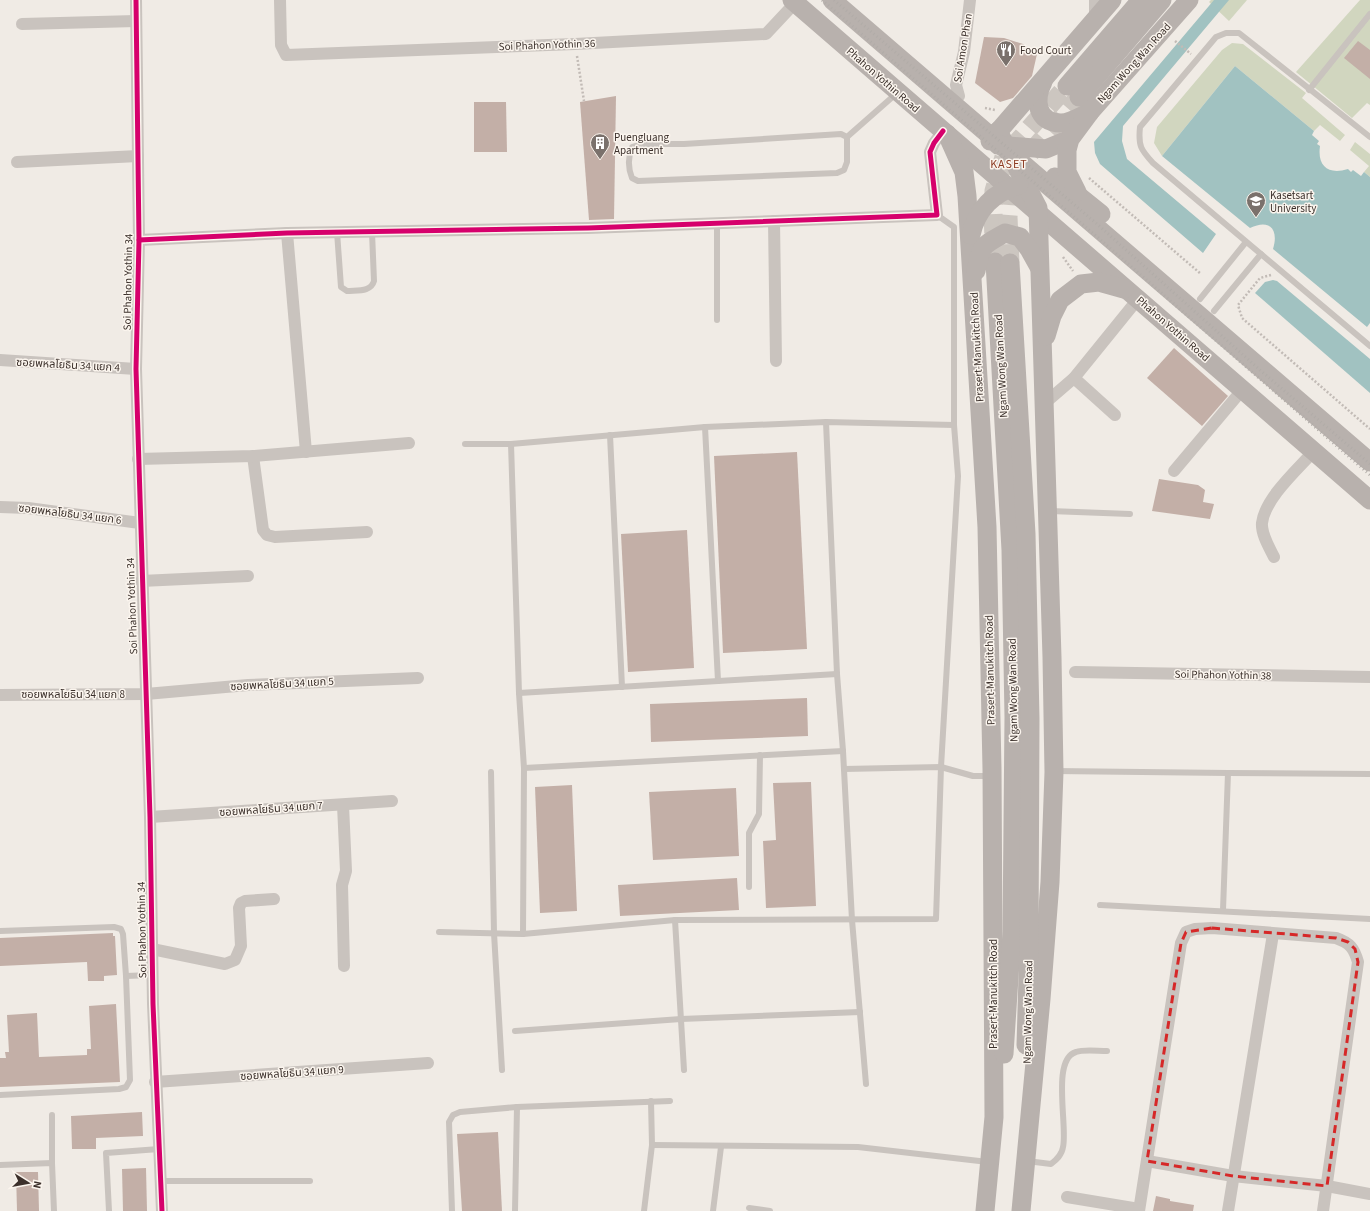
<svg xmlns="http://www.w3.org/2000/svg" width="1370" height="1211" viewBox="0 0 1370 1211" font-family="'Source Sans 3','Noto Sans Thai',sans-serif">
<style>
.green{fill:#d1d6bf}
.water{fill:#a1c2c1}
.building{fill:#c3afa7}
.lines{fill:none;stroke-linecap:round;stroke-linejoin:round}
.primary-tunnel{stroke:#ccc6c0;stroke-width:19;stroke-dasharray:19 10;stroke-linecap:butt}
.path{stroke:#c2bbb6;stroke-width:2.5;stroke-dasharray:2 2;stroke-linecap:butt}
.service{stroke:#c9c3be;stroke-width:6}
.minor{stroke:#c9c3be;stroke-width:12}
.primary{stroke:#b8b1ad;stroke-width:19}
.rail{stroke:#b1aca8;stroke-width:3;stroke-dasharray:1 3;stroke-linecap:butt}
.cycleway-casing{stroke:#fbf5ee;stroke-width:8}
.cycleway{stroke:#d6006c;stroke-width:5}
.marked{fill:none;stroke:#d62828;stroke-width:3;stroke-dasharray:8 5;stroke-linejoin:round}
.labels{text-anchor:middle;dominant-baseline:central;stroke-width:3;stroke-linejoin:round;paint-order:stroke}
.street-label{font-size:11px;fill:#3b302b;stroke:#fbf5ee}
.poi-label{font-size:11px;fill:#3b302b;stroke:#fbf5ee;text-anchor:start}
.neighbourhood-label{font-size:12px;letter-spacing:1px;fill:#8c3b22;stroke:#fbf5ee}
</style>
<rect width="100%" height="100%" fill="#f0ebe5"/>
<g class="green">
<polygon points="1211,0 1247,0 1229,21 1209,2"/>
<polygon points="1360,0 1370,0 1370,105 1367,103 1352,118 1296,72"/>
<polygon points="1232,43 1243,44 1306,93 1302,98 1345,135 1340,141 1320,125 1314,131 1235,66 1162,156 1154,143 1157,127 1222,50"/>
<polygon points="1355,142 1370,154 1370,177 1364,172 1369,166 1350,150"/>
</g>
<g class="water">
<polygon points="1214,0 1229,0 1123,126 1122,141 1127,159 1216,234 1203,253 1100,164 1095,153 1094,142"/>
<path d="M1235 66 1314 131 1312 135 1319 141 1317 144 1320 146C1317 167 1329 175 1348 169L1351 172 1353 170 1361 176 1364 172 1370 177V323L1367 327 1273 249C1279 230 1270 218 1250 228L1162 156Z"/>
<polygon points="1273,280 1277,281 1370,359 1370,393 1255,293 1265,282"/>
</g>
<g class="building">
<polygon points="984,37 1004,38 1023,44 1037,54 1032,76 1013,98 1000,102 975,83"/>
<polygon points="1358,41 1370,50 1370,79 1344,58"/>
<polygon points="616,96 614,219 589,220 580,102"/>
<polygon points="474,102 506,102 507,152 474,152"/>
<polygon points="1174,348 1228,396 1202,426 1147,378"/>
<polygon points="797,452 807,649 723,653 714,456"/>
<polygon points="1159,479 1198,485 1205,490 1203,502 1214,504 1210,519 1152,511"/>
<polygon points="687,530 694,668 628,672 621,534"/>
<polygon points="807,698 808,736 651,742 650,704"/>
<polygon points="811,782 816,906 766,908 763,841 776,840 773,783"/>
<polygon points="572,785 577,911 540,913 535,787"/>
<polygon points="736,788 739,856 653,860 649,792"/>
<polygon points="737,878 739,910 620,916 618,885"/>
<polygon points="113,933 113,936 115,936 117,975 104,976 104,981 88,981 87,962 0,966 0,938"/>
<polygon points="116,1004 120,1082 0,1087 0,1058 6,1058 5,1052 9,1052 7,1015 37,1013 39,1057 87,1055 87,1049 91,1049 89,1006"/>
<polygon points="142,1112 143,1136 96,1138 96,1149 72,1149 71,1116"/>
<polygon points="498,1132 502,1211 462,1211 457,1134"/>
<polygon points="146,1168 147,1211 123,1211 122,1169"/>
<polygon points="16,1172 38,1172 39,1211 17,1211"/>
<polygon points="1156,1196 1170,1199 1170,1201 1194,1205 1193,1211 1153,1211"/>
</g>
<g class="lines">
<g class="primary-tunnel">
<polyline points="995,262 993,214 994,191 1004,157 1067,86"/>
<polyline points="1010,263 1008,217 1010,194 1019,166 1079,97"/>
</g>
<g class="path">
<polyline points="1175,41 1191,54"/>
<polyline points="577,56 584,101"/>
<polyline points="985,108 995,110"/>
<polyline points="1089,178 1201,274"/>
<polyline points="1063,257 1073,271"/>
<polyline points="1271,275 1260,278 1238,305 1242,318 1370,429"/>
</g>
<g class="service">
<polyline points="1309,90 1370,14"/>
<path d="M847 137 841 134 684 144H642L632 147C628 157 628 168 632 178L638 181 837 173 844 170 847 162V137L897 93"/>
<path d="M1370 137 1239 33H1226L1216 37 1140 127C1138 146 1141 150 1153 163L1370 346"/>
<path d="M337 232 341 287 347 291C358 290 371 292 374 281L372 232"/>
<polyline points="1200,299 1246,242"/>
<polyline points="1214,311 1261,254"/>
<polyline points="717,320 717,222"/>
<polyline points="826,422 837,674 843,751 852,920 866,1084"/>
<polyline points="705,427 718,681"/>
<polyline points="610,435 622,687"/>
<polyline points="465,444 511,444 705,427 826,422 954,425"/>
<polyline points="511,444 519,693 524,768 523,934 675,920 936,919 941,767 958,476 954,425 954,227 937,215"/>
<polyline points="1050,511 1130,514"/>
<polyline points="519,693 837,674"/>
<polyline points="524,768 843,751"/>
<polyline points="844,769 941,767 973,776 991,776"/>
<polyline points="1055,771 1228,773 1223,910"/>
<polyline points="491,772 494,933 502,1070"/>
<polyline points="1228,773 1370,774"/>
<polyline points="749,887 749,833 759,814 760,755"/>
<polyline points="1100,905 1370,919"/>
<polyline points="675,920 684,1070"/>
<polyline points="0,931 114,927 121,929 123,934 126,976 130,1080 126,1087 119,1089 0,1095"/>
<polyline points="439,932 523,934"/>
<polyline points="126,976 152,975"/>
<polyline points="515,1031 681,1019 860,1012"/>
<polyline points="52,1115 52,1163"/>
<polyline points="652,1145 858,1147 988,1162"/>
<path d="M1027 1161 1051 1164C1056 1160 1062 1155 1063 1147 1068 1127 1051 1059 1076 1052 1084 1049 1097 1051 1107 1051"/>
<polyline points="0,1165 52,1163 54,1211"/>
<polyline points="160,1181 310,1181"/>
<polyline points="749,1208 770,1211"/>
<polyline points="109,1211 106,1153 159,1149"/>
<polyline points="452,1211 449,1122 453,1115 460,1112 517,1107 670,1101"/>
<polyline points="515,1211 517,1107"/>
<polyline points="644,1211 652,1145 651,1101"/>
<polyline points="713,1211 721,1147"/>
</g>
<g class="minor">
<polyline points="136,0 139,240 136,369 150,817 153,1004 162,1211"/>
<polyline points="280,0 281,45 286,55 575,44 766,34 795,3"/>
<polyline points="1095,0 1095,20"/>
<polyline points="22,24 136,21"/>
<polyline points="959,96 956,85 964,52 970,0"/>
<polyline points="17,162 138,156"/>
<polyline points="774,221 776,361"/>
<polyline points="287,233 306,452"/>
<polyline points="139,240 287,233 588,228 937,215 930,152 934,143 943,131"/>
<polyline points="0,360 136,369"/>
<polyline points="1074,378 1115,415"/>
<polyline points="1045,403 1074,378 1138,299"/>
<polyline points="253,456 263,530 267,535 275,537 367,532"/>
<polyline points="138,459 253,456 409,443"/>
<polyline points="1174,471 1243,389"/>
<polyline points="0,507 28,508 140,523"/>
<path d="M1274 557C1269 547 1261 534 1262 523 1265 498 1298 469 1314 451"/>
<polyline points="141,581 248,576"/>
<polyline points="1075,672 1370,677"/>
<polyline points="0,695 146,694 248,685 418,678"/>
<polyline points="343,805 346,871 342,885 344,966"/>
<polyline points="150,817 392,801"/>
<polyline points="152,949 225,964 235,960 241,946 239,908 241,903 245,901 274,899"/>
<polyline points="155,1082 428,1063"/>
<polyline points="1147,1161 1233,1176 1327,1186 1370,1194"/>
<polyline points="1067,1197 1139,1209"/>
<path d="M1139 1211 1181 943 1186 932 1195 929 1212 928 1336 938C1350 943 1354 948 1358 962L1323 1211"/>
<polyline points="1228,1211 1273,934"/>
</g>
<g class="primary">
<polyline points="792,0 1370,500"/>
<polyline points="832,0 1370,462"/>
<path d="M1043 82C1034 99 1036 123 1061 123 1070 123 1081 116 1090 112"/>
<polyline points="1067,86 1141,0"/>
<polyline points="1079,97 1162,0"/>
<polyline points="998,131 1038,208 1052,657 1054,772 1050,882 1041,999 1021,1211"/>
<polyline points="947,134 964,172 967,196 987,527 992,769 994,1117 985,1211"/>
<polyline points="990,141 1112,0"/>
<polyline points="998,145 1046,149 1070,139"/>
<polyline points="1055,177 1101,214"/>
<polyline points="1077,192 1067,172 1067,150 1070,139 1090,112 1189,0"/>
<path d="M971 235C976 210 994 192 1019 185"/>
<polyline points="995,262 1011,550 1014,717 1012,932 1004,1054"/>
<polyline points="1010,263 1026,534 1030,719 1029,942 1026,1045"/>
<path d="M976 271C981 245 982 246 1005 233L1020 237 1029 249 1039 267"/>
<polyline points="1046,336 1052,316 1060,300 1081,284 1099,282 1124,289"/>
</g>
<g class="rail">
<polyline points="822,0 1095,235 1370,475"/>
<polyline points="834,0 1097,224 1260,370 1370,464"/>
</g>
<defs>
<g id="cycleway">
<polyline points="136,0 139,240 136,369 150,817 153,1004 162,1211"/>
<polyline points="139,240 287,233 588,228 937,215 930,152 934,143 943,131"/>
</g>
</defs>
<use href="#cycleway" class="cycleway-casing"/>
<use href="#cycleway" class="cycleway"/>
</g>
<path class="marked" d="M1212 928 1336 938 1348 942 1355 949 1358 962 1327 1186 1233 1176 1147 1161 1181 943 1186 932Z"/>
<defs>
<symbol id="restaurant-pin" viewBox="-11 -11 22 30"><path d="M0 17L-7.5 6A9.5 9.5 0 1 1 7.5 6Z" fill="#7a716c" stroke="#fbf5ee"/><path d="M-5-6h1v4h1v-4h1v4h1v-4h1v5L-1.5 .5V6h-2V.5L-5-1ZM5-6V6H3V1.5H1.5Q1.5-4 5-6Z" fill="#fff"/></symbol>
<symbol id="building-pin" viewBox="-11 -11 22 30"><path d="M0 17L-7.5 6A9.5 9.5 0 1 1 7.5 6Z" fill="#7a716c" stroke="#fbf5ee"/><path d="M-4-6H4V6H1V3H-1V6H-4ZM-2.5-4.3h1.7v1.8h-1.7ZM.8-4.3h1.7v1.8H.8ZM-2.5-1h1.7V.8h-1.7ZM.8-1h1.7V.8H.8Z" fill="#fff"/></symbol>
<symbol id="university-pin" viewBox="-11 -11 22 30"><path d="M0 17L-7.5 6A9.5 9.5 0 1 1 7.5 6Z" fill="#7a716c" stroke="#fbf5ee"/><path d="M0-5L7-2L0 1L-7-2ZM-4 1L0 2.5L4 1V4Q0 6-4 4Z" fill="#fff"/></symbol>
</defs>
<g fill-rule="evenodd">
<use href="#restaurant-pin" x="995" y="39" width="22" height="30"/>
<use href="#building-pin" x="589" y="132" width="22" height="30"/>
<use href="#university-pin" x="1245" y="190" width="22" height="30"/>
</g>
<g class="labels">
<g class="street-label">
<text transform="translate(547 45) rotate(-2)">Soi Phahon Yothin 36</text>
<text transform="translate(963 48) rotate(-81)">Soi Amon Phan</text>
<text transform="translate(1134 63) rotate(-48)">Ngam Wong Wan Road</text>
<text transform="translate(883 80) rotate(41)">Phahon Yothin Road</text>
<text transform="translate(128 282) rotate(-89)">Soi Phahon Yothin 34</text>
<text transform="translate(1173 329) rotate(41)">Phahon Yothin Road</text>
<text transform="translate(977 347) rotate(-93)">Prasert-Manukitch Road</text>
<text transform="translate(68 365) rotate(3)">ซอยพหลโยธิน 34 แยก 4</text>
<text transform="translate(1001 366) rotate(-93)">Ngam Wong Wan Road</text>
<text transform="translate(70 514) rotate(7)">ซอยพหลโยธิน 34 แยก 6</text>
<text transform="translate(132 606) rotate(-92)">Soi Phahon Yothin 34</text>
<text transform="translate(990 670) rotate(-91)">Prasert-Manukitch Road</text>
<text transform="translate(1223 675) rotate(1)">Soi Phahon Yothin 38</text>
<text transform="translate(282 684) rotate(-3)">ซอยพหลโยธิน 34 แยก 5</text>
<text transform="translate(1013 690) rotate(-91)">Ngam Wong Wan Road</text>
<text x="73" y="694">ซอยพหลโยธิน 34 แยก 8</text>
<text transform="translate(271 809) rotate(-4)">ซอยพหลโยธิน 34 แยก 7</text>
<text transform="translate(142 930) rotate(-91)">Soi Phahon Yothin 34</text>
<text transform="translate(993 994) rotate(-90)">Prasert-Manukitch Road</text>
<text transform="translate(1028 1012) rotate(-89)">Ngam Wong Wan Road</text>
<text transform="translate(292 1073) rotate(-4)">ซอยพหลโยธิน 34 แยก 9</text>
</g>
<g class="poi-label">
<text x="1020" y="50">Food Court</text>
<text x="614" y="137">Puengluang<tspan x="614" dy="13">Apartment</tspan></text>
<text x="1270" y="195">Kasetsart<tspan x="1270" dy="13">University</tspan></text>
</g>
<g class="neighbourhood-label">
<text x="1009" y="164">KASET</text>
</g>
</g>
<g transform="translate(28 1183) rotate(101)" stroke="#fbf5ee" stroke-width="3" paint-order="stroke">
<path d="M0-3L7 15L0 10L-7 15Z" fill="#3b302b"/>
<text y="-6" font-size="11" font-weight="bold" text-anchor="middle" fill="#3b302b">N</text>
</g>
</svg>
